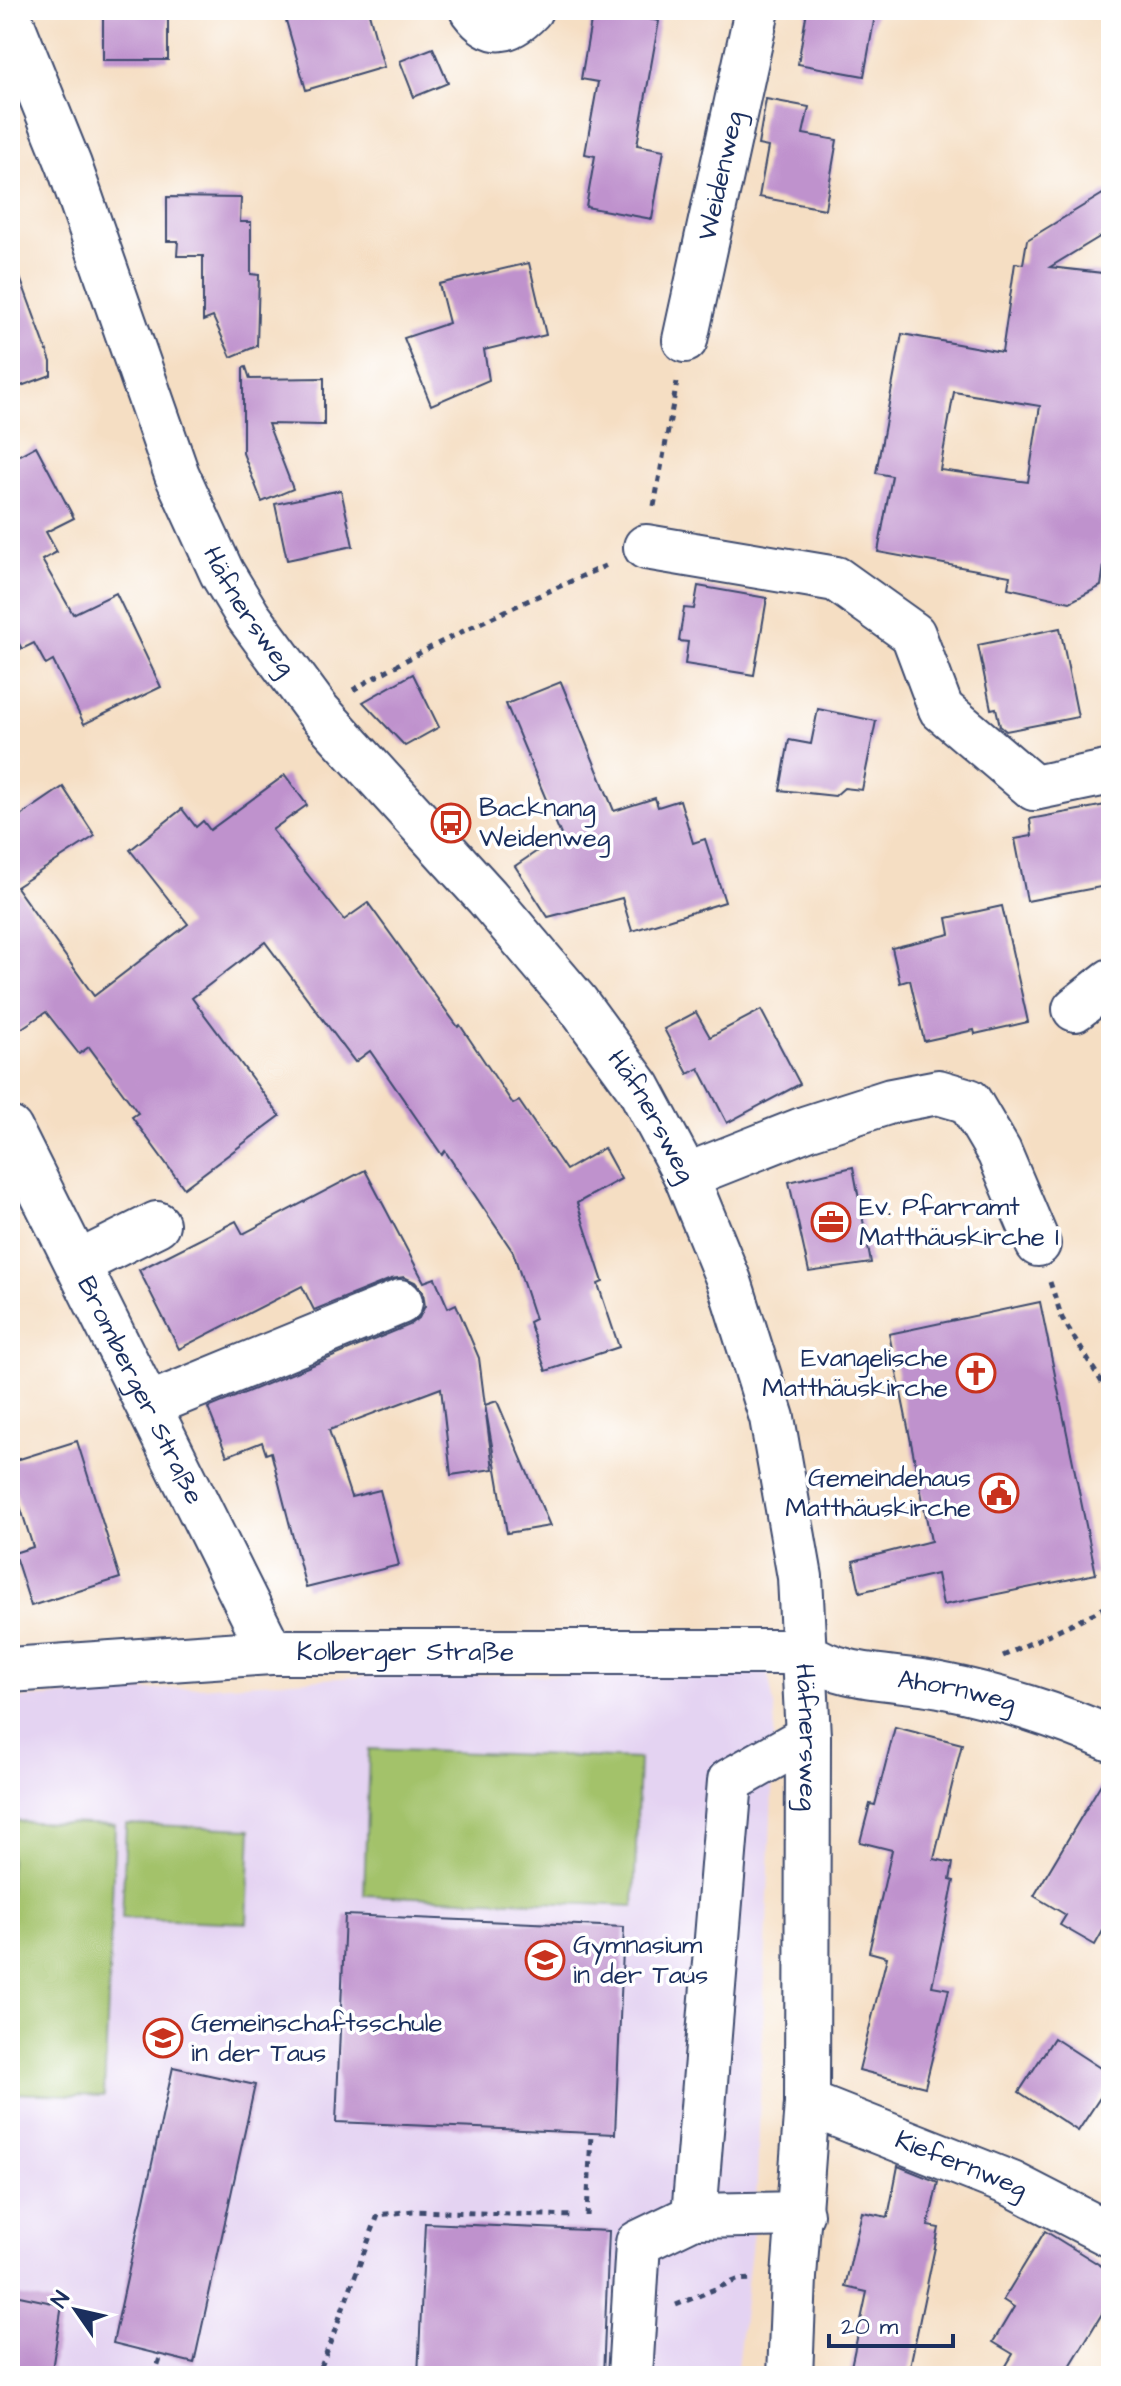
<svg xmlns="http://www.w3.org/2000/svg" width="1121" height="2386" viewBox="0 0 1121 2386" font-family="'Architects Daughter',sans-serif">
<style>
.built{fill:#e4d3f2}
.green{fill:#a3c26a;stroke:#5f7864;stroke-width:2}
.building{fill:#bf92cd;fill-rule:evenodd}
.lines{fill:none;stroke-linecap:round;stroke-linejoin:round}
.minor-casing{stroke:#3c496d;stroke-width:48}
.path{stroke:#3c496d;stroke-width:5;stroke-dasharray:6 6;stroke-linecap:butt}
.minor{stroke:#fff;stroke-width:44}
.labels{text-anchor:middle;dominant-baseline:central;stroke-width:7;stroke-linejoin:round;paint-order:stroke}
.street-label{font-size:26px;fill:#1b2f5e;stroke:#fff}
.poi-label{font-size:26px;fill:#1b2f5e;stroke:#fff;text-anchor:start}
</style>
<rect width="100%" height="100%" fill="#fff"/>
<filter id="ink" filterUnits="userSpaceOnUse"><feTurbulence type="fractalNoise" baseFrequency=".0125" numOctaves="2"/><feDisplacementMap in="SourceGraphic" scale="16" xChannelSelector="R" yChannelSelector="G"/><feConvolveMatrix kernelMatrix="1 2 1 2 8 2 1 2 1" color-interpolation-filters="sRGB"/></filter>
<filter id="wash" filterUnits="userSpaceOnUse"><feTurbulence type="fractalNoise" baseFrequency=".006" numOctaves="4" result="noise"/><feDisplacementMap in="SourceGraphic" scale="32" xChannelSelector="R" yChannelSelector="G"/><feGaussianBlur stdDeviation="1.8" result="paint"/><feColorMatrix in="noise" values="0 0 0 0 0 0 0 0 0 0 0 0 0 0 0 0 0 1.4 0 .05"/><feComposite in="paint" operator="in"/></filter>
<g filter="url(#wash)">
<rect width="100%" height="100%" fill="#f5dec3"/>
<polygon class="built" points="768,1672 775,1712 756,2208 736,2376 10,2376 10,1699 353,1677"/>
<g class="green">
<polygon points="369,1749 639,1759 634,1906 364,1895"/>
<polygon points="10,1821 115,1825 104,2096 10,2093"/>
<polygon points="126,1824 251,1829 247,1923 122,1918"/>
</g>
<g id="blocks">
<g class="building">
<rect x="103" y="10" width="65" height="50"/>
<polygon points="283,10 368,10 384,67 306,90"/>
<polygon points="593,10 626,10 625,15 659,21 637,145 664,150 652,219 586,207 595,156 585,154 598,82 581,79"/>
<polygon points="807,10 876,10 864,76 798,64"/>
<polygon points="433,48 448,83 414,97 400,61"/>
<polygon points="766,99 809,107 803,134 837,140 825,209 759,197 768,147 758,145"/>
<path d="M1111 189V230L1050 267 1111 274V518L1101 586 1070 602 1008 588 1010 576 878 552 892 476 876 473 902 334 1002 352 1015 263 1023 264 1027 240ZM954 392 1040 406 1028 482 940 470Z"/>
<polygon points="167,197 241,198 240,222 251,222 251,274 259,275 257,346 231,357 213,317 203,321 203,256 177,256 178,241 167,241"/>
<polygon points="14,261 51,362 51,375 10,390 10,262"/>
<polygon points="529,263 546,335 484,350 489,380 431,405 404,338 449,323 439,284"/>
<polygon points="246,367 250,379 324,378 324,425 268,424 293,489 262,502 243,453 243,368"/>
<polygon points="36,446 74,518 46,532 57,552 42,560 73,614 116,593 161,687 84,724 53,661 46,665 34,643 22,649 10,628 10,460"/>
<polygon points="341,490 353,546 287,560 275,504"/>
<polygon points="698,586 767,598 754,675 685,664 688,642 679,641 684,608 694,609"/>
<polygon points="1060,628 1078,717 1006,731 1000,726 996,708 991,709 978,645"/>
<polygon points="413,674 439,727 405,746 363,702"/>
<polygon points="561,682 614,811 655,798 658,807 680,800 693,843 705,839 725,902 632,931 622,898 548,917 515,866 561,835 506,704"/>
<polygon points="818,709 876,721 862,790 844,788 835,796 780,790 789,740 811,744"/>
<polygon points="285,775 307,805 272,830 344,920 368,903 458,1027 460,1025 513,1104 519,1101 566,1170 604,1148 621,1179 577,1203 603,1282 598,1284 619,1347 546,1371 529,1322 535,1319 513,1252 445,1151 442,1155 370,1051 355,1062 265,942 192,998 280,1116 184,1188 132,1117 138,1113 89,1047 79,1054 46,1012 10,1036 10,823 63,787 95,836 16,887 94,996 188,924 130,850 182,809 196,827 203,821 210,830"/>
<polygon points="1111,804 1111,885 1027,901 1015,839 1032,836 1030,819"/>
<polygon points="1002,906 1028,1022 975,1034 974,1030 924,1041 910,980 900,983 892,948 950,934 947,918"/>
<polygon points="761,1010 800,1084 727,1123 699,1068 688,1074 664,1029 696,1012 710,1037"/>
<polygon points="853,1167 871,1263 809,1272 789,1182"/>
<polygon points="365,1170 424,1282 435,1278 448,1308 456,1304 479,1358 493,1469 451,1475 441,1388 329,1430 351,1497 380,1490 399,1565 306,1588 271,1452 266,1454 262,1442 227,1456 208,1408 410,1325 419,1318 425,1306 423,1292 415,1282 404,1277 391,1279 314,1310 302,1286 179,1349 139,1270 236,1221 243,1234"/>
<polygon points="1040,1302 1096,1574 943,1605 937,1574 860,1592 853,1561 931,1541 889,1334"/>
<polygon points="497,1401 550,1526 507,1533 485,1405"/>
<polygon points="77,1441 120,1578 31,1606 14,1553 33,1547 10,1474 10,1462"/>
<polygon points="895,1727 962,1744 934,1859 953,1863 950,1880 954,1881 932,1986 949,1989 925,2087 859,2070 887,1957 869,1952 892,1850 860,1842 870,1804 875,1805"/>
<polygon points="1111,1767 1111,1928 1104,1929 1095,1945 1060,1925 1066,1915 1034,1896"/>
<polygon points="345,1915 624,1927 615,2134 336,2122"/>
<polygon points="1054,2038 1111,2075 1111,2081 1078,2131 1019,2092"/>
<polygon points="173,2067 255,2085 194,2363 113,2343"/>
<polygon points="898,2166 938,2182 928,2226 939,2228 908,2376 849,2376 867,2292 845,2287 862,2212 888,2217"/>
<polygon points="425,2223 609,2231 603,2376 418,2376"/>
<polygon points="1045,2231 1111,2272 1111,2299 1064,2376 1000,2376 1013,2354 993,2342 1014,2307 1003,2300"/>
<polygon points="10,2294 62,2305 51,2376 10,2376"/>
</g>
</g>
</g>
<g filter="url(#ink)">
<use href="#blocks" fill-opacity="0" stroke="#3c496d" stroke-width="2"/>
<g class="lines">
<defs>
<g id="minor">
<path d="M472 10C492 37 509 32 530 10"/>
<path id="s1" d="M10 19 69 165 177 475 222 573 248 616 318 711 487 897 576 1002 639 1088 686 1176 729 1281 772 1418 800 1577 808 1737 807 2103 794 2277 790 2376"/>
<path id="s2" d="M685 340 757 10"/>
<polyline points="646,547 836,579 913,634 941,709 1034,788 1111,772"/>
<polyline points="1075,1009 1111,981"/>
<path id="s3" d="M10 1129 271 1652"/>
<polyline points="686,1176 807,1128 891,1101 938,1092 969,1101 999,1152 1038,1244"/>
<polyline points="79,1263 157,1224"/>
<polyline points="149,1405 400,1302"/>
<path id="s4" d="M803 1652C841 1680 895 1676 940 1685 996 1696 1060 1716 1111 1739"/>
<path id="s5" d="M10 1670 271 1652H803"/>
<path id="s6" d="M807 2103 1012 2184 1111 2235"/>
<polyline points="801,2214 694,2216 730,1781 808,1737"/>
<polyline points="630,2376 638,2243 694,2216"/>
</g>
</defs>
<use href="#minor" class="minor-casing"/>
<g class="path">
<polyline points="654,506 677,382"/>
<path d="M353 690C435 641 523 603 609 564"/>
<polyline points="1050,1282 1062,1318 1111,1397"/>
<polyline points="1003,1656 1111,1605"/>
<polyline points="587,2216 591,2134"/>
<polyline points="676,2305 737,2280 753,2279"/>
<polyline points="321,2367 378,2215 413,2211 574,2216"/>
<polyline points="154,2376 161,2355"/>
</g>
<use href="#minor" class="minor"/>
</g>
</g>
<defs>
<symbol id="bus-ring" viewBox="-11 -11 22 22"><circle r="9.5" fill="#fff" stroke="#c8321e" stroke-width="1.5"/><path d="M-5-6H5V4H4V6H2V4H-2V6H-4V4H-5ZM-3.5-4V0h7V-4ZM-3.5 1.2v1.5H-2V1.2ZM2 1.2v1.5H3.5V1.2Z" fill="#c8321e"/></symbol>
<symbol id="office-ring" viewBox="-11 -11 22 22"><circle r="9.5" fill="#fff" stroke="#c8321e" stroke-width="1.5"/><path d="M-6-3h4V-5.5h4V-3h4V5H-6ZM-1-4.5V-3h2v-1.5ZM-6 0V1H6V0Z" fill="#c8321e"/></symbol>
<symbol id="church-ring" viewBox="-11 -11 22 22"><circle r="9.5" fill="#fff" stroke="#c8321e" stroke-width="1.5"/><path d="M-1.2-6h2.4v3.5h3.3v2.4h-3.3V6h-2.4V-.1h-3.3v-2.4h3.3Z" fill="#c8321e"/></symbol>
<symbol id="civic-ring" viewBox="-11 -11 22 22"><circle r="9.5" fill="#fff" stroke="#c8321e" stroke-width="1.5"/><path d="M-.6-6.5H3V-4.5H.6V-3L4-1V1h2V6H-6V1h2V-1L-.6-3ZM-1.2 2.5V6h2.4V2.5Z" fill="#c8321e"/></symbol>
<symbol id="school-ring" viewBox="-11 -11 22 22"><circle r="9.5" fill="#fff" stroke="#c8321e" stroke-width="1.5"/><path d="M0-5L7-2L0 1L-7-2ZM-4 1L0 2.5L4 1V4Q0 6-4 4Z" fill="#c8321e"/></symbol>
</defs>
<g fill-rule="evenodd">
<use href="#bus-ring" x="429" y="801" width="44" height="44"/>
<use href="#office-ring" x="809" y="1200" width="44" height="44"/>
<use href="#church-ring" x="954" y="1351" width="44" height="44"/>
<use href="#civic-ring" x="977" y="1471" width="44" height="44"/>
<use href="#school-ring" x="523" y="1938" width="44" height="44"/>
<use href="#school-ring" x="141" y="2016" width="44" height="44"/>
</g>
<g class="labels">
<g class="street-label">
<text stroke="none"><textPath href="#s2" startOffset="168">Weidenweg</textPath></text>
<text stroke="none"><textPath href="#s1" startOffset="640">Häfnersweg</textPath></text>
<text stroke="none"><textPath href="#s1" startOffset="1288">Häfnersweg</textPath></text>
<text stroke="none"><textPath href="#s3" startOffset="292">Bromberger Straße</textPath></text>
<text stroke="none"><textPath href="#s5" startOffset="396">Kolberger Straße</textPath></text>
<text stroke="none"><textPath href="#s4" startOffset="160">Ahornweg</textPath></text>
<text stroke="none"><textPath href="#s1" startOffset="1936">Häfnersweg</textPath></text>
<text stroke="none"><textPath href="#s6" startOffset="166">Kiefernweg</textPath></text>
</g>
<g class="poi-label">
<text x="479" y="808">Backnang<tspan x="479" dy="30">Weidenweg</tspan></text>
<text x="859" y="1207">Ev. Pfarramt<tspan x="859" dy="30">Matthäuskirche I</tspan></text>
<text x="948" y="1358" text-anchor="end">Evangelische<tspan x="948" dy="30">Matthäuskirche</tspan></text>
<text x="971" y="1478" text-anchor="end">Gemeindehaus<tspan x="971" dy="30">Matthäuskirche</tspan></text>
<text x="573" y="1945">Gymnasium<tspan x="573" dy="30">in der Taus</tspan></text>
<text x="191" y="2023">Gemeinschaftsschule<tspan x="191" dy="30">in der Taus</tspan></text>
</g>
</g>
<rect width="1121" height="2386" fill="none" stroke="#fff" stroke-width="40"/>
<g transform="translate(76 2310) rotate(304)" stroke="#ffffff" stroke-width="6" paint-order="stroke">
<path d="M0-6L14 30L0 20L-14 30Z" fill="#1b2f5e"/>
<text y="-12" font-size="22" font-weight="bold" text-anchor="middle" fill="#1b2f5e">N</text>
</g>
<path d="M829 2334v12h124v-12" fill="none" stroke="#1b2f5e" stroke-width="4"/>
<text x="841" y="2334" font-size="24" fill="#1b2f5e" stroke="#ffffff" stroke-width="6" paint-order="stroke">20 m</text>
</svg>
